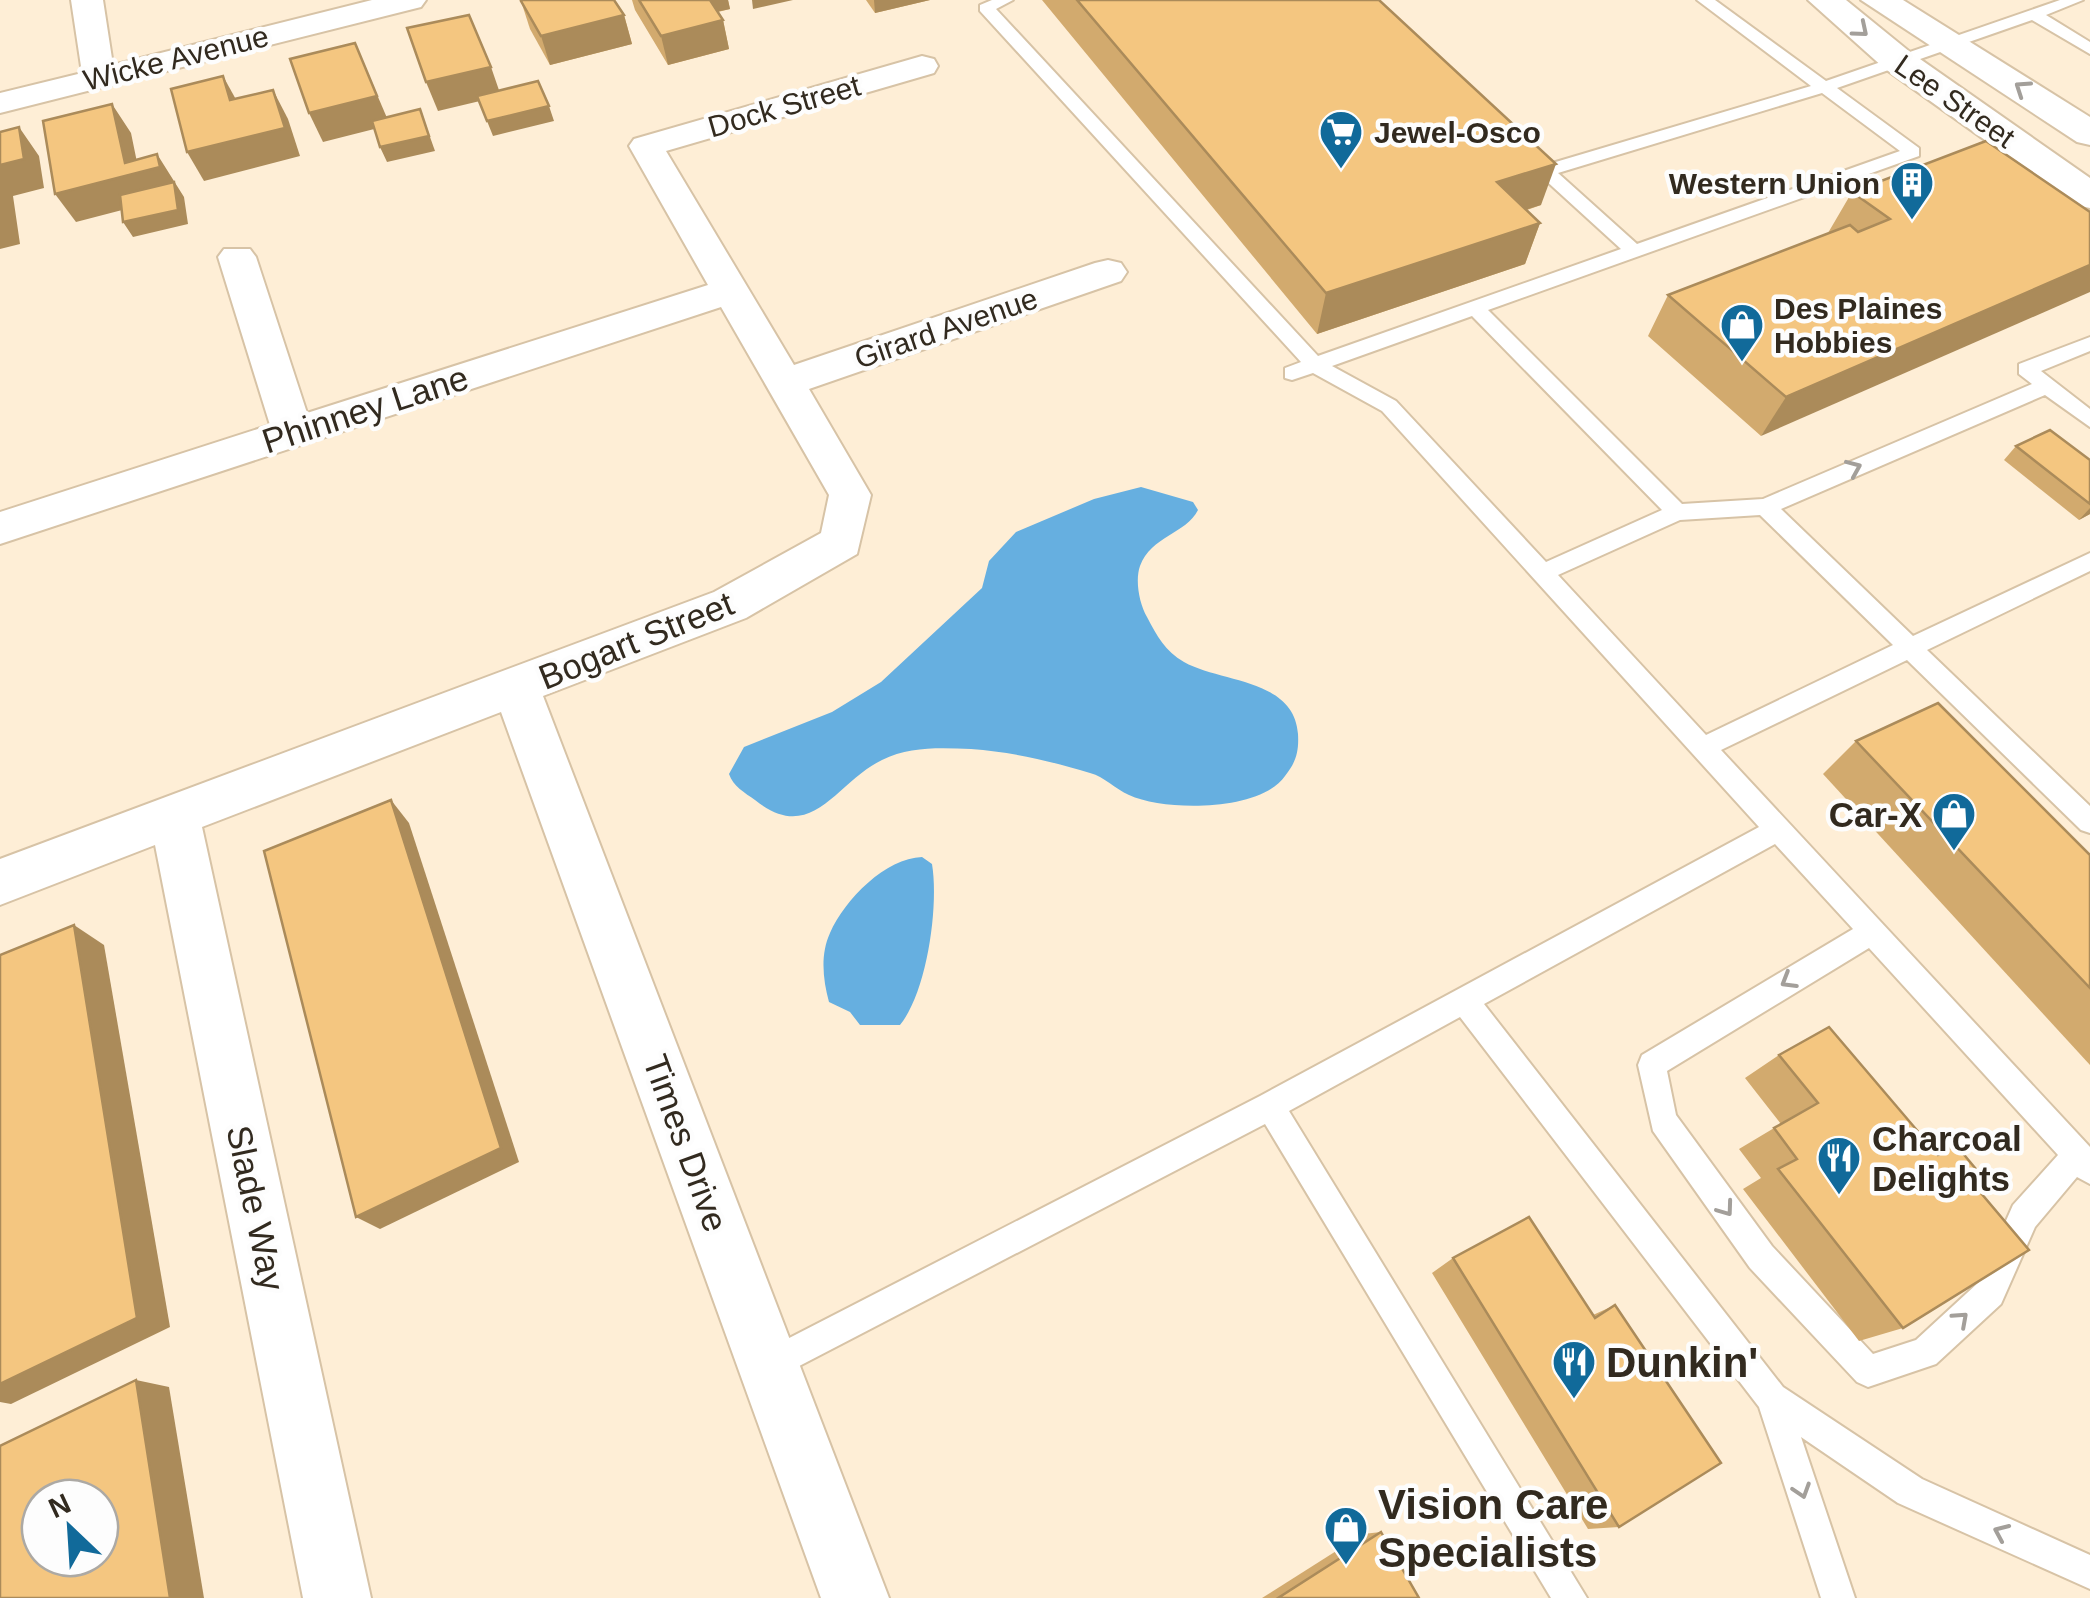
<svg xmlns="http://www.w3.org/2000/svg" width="2090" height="1598" viewBox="0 0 2090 1598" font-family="Helvetica,sans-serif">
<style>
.water{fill:#66afe0}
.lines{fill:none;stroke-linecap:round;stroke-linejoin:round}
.lane-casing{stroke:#d7c3a6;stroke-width:4}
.street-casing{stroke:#d7c3a6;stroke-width:4}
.primary-casing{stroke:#d7c3a6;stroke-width:4}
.lane{fill:#fff;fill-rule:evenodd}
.street{fill:#fff;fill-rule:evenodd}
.primary{fill:#fff;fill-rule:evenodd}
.wall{fill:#d2aa6e}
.shaded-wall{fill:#ab8b5a}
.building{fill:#f4c680;stroke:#ab8b5a;stroke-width:2.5;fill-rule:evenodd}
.oneway{stroke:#a39f9a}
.labels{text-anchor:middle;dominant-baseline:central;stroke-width:9;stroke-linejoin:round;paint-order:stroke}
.far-street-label{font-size:30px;fill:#322a1f;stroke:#fdfdfd}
.far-poi-label{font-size:30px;font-weight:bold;fill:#322a1f;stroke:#fdfdfd;text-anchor:start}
.street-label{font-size:35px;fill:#322a1f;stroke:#fdfdfd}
.poi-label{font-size:35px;font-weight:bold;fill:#322a1f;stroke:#fdfdfd;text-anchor:end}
.near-poi-label{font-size:42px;font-weight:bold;fill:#322a1f;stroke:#fdfdfd;text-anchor:start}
</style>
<rect width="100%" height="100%" fill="#feeed6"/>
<g class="water">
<path d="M1141 487 1193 502 1198 510C1186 534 1151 536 1140 566 1135 580 1139 603 1147 617 1157 636 1165 651 1184 662 1221 683 1294 678 1298 734 1299 752 1296 762 1285 776 1261 811 1166 812 1129 795 1115 789 1105 777 1090 773 1050 761 1013 752 971 749 941 748 910 746 882 760 836 782 812 846 755 800 745 793 733 786 729 774L744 747 832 712 881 682 982 588 989 561 1016 532 1094 499Z"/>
<path d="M922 857 932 864C939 906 927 992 900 1025H860L850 1012 829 1002C823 980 820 955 830 933 845 899 886 858 922 857Z"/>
</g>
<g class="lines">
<defs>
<path id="lane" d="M992 0H1013L996 9 1318 356 1621 249 1531 167V159H1543L1549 164 1811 86 1697 0H1715L1826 81 2060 0H2083L2046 15 2090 42V54L2032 20 1837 88 1919 148V156L1488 310 1682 504 1763 499 2032 384 2019 374V364L2090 337V351L2041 371 2090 409V427L2045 395 1781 509 1913 636 2090 553V571L1927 650 2090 806V833L2081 830 1907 660 1721 750 2090 1147V1184L2077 1177 2035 1227 2001 1304 1936 1364 1868 1387 1857 1382 1750 1268 1653 1131 1638 1065 1642 1055 1853 929 1775 844 1484 1004 1783 1387 1922 1479 2090 1555V1589L1898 1503 1801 1437 1855 1598H1821L1759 1407 1460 1017 1289 1111 1587 1598H1551L1265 1124 780 1376 769 1381 758 1376 753 1365 758 1354 1260 1096 1759 827 1382 411 1313 373 1292 380 1285 378V368L1301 362 980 11V5ZM1822 93 1900 151 1637 244 1558 173ZM1472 316 1662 510 1546 562 1396 401 1332 366ZM1760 515 1893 645 1706 735 1558 575 1680 520ZM1869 948 2058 1155 2013 1205 1979 1282 1916 1340 1873 1354 1772 1246 1676 1115 1667 1071Z"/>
<g id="street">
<polygon points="71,0 103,0 113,65 372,0 426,0 421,7 0,113 0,93 82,73"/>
<polygon points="922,56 934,59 938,66 934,73 666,151 794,365 1095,263 1108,260 1121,263 1127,272 1121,281 809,389 871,495 857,554 746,618 543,696 889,1598 821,1598 501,712 202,827 371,1598 303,1598 155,845 0,905 0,859 714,592 821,533 829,495 721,307 0,544 0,512 270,425 218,257 224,249 250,249 256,257 307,413 708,285 629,146 634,139"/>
</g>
<g id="primary">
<polygon points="1808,0 1846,0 1910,52 2090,178 2090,208 2076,205 1884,68"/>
<polygon points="1861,0 1903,0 2090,117 2090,145 2077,142"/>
</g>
</defs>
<use href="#lane" class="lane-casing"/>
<use href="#street" class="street-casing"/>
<use href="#primary" class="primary-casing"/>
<use href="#lane" class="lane"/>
<use href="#street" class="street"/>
<use href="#primary" class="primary"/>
</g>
<g class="wall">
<polygon points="632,0 728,0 730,9 718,12 723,20 729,49 668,65 635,10"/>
<polygon points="866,0 930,0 875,13"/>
<polygon points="1042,0 1379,0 1541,205 1527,210 1540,223 1525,264 1317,334"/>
<polygon points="521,1 624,15 632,44 550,65 530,29"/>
<polygon points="1986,141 1761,436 1648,336 1668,295 1828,233 1852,192"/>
<polygon points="2016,446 2090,460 2090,514 2079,520 2004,460"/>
<polygon points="1856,741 2090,855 2090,1065 1823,774"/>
<polygon points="1779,1055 1937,1154 1956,1145 1970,1180 1903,1328 1859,1341 1743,1189 1761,1178 1739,1149 1781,1124 1745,1078"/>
<polygon points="1453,1258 1593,1315 1615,1305 1619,1527 1588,1529 1432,1273"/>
<polygon points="1381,1532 1419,1598 1262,1598 1363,1534"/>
</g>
<g class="shaded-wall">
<polygon points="703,0 728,0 730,9 706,14"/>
<polygon points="752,0 793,0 753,9"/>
<polygon points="874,0 930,0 875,13"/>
<polygon points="624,15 632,44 550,65 541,36"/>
<polygon points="723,20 729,49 668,65 661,36"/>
<polygon points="355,43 390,125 323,142 309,113"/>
<polygon points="491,67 501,96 438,111 426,82"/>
<polygon points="223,76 239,105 230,100"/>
<polygon points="273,90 288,119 300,156 204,181 187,152"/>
<polygon points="112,104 131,133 139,172 157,154 184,197 188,224 133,237 123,222 176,196 76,222 55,194 125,163"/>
<polygon points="549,106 554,121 493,136 487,121"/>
<polygon points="420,109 435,151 387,162 380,147"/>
<polygon points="19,127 39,156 44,188 13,196 20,244 0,249 0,165"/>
<polygon points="1556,164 1541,205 1484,223 1497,182"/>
<polygon points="1540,223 1525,264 1317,334 1326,293"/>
<polygon points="2090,265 2090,292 1761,436 1786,397"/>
<polygon points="2090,508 2090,514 2079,520"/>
<polygon points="391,800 409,823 519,1162 380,1229 356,1217"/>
<polygon points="74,925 104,945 170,1327 11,1404 0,1402 0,1384"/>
<polygon points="136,1380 169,1387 204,1598 170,1598"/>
</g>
<g class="building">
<polygon points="523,0 614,0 624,15 541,36 521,1"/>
<polygon points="639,0 710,0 723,20 661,36"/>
<polygon points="1077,0 1379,0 1556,164 1497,182 1540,223 1326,293"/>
<polygon points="469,15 491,67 426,82 407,28"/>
<polygon points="355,43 377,96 309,113 290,59"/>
<polygon points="223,76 230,100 273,90 285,128 187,152 171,89"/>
<polygon points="538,81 549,106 487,121 477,96"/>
<polygon points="112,104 125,163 157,154 160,167 55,194 43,121"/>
<polygon points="420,109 429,136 380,147 372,121"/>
<polygon points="19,127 24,159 0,165 0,132"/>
<polygon points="1986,141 2090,212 2090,265 1786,397 1668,295 1850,225 1858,232 1890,219 1852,192"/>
<polygon points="174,182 178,210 123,222 120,195"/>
<polygon points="2050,430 2090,460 2090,504 2016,446"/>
<polygon points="1938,703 2090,855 2090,988 1856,741"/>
<polygon points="391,800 501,1148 356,1217 264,851"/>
<polygon points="74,925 137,1318 0,1384 0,955"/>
<polygon points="1829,1027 1938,1155 1956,1145 1980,1174 1970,1180 2029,1250 1903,1328 1778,1169 1797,1159 1774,1128 1818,1103 1779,1055"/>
<polygon points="1529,1217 1595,1318 1615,1305 1721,1463 1619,1527 1453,1258"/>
<path d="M136 1380 170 1598H0V1446ZM40 1498H100V1558H40Z"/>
<polygon points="1381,1532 1419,1598 1278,1598"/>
</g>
<defs><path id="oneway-chevron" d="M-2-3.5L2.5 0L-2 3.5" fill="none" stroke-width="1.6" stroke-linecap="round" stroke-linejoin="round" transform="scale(2.5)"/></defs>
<g class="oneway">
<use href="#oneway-chevron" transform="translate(1861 30) rotate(40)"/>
<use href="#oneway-chevron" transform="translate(2022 88) rotate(-146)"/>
<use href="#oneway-chevron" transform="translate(1854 468) rotate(-23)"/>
<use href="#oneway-chevron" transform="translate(1788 981) rotate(149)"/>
<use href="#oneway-chevron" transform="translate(1726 1209) rotate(54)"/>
<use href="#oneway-chevron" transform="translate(1961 1319) rotate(-42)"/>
<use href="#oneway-chevron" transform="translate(1802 1491) rotate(72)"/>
<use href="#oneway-chevron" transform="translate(2001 1532) rotate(-156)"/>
</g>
<defs>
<symbol id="supermarket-pin" viewBox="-11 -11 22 30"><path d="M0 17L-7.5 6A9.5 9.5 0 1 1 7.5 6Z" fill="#116a9a" stroke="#fdfdfd"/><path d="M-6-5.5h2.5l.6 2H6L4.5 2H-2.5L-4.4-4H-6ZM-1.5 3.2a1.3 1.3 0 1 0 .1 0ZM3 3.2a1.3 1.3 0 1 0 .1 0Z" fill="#fff"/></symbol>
<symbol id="building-pin" viewBox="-11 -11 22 30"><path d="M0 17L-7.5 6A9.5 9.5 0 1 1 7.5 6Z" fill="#116a9a" stroke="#fdfdfd"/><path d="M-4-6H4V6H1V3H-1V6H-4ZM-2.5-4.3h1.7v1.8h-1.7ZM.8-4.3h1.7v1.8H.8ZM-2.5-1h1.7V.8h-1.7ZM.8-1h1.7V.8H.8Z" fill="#fff"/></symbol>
<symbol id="shop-pin" viewBox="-11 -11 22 30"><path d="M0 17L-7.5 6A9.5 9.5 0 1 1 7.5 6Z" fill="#116a9a" stroke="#fdfdfd"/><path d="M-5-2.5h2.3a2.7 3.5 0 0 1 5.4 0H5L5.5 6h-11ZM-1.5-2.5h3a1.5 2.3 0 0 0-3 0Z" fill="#fff"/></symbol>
<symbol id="restaurant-pin" viewBox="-11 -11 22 30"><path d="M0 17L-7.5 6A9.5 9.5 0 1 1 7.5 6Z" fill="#116a9a" stroke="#fdfdfd"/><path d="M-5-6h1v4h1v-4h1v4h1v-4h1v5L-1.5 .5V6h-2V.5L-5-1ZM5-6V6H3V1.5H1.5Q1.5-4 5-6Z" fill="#fff"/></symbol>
</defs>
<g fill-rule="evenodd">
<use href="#supermarket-pin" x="1316" y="107" width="50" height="68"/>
<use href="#building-pin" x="1887" y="158" width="50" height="68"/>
<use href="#shop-pin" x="1717" y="300" width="50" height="68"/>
<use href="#shop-pin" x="1929" y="789" width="50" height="68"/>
<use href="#restaurant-pin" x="1814" y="1133" width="50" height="68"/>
<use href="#restaurant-pin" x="1549" y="1337" width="50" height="68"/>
<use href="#shop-pin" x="1321" y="1503" width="50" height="68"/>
</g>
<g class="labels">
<g class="far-street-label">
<text transform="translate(176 58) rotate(-14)">Wicke Avenue</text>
<text transform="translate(1955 101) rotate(35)">Lee Street</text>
<text transform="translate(784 106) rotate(-16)">Dock Street</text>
<text transform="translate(946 328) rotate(-19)">Girard Avenue</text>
</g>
<g class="far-poi-label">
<text x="1374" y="132">Jewel-Osco</text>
<text x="1880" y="183" text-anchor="end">Western Union</text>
<text x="1774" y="308">Des Plaines<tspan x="1774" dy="34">Hobbies</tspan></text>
</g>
<g class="street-label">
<text transform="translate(365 409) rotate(-18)">Phinney Lane</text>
<text transform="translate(636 640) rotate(-22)">Bogart Street</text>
<text transform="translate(686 1143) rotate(70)">Times Drive</text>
<text transform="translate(256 1208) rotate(78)">Slade Way</text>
</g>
<g class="poi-label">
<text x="1922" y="814">Car-X</text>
<text x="1872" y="1138" text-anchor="start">Charcoal<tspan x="1872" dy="40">Delights</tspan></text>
</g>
<g class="near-poi-label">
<text x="1606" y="1362">Dunkin'</text>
<text x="1378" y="1504">Vision Care<tspan x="1378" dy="48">Specialists</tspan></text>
</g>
</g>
<g transform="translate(70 1528) rotate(335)"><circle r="48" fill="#fdfdfd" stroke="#aca9a4" stroke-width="2.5"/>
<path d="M0-8L18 38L0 25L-18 38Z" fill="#116a9a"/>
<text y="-15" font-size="28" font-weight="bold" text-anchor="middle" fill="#322a1f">N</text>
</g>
</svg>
